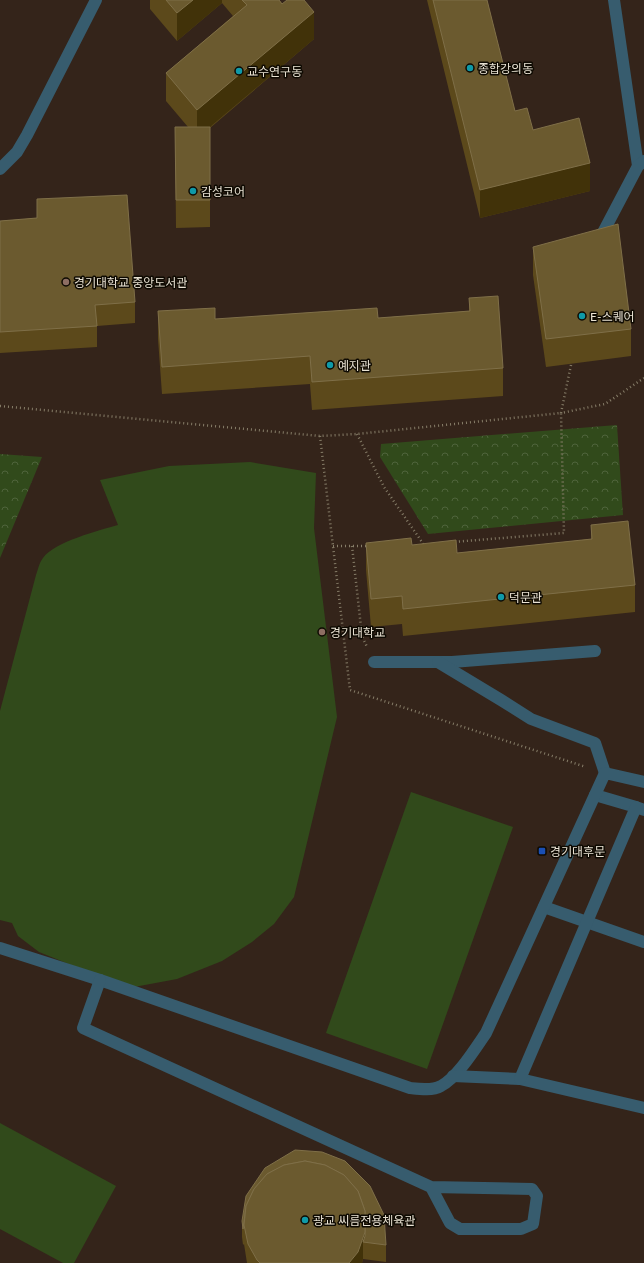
<svg xmlns="http://www.w3.org/2000/svg" width="644" height="1263" viewBox="0 0 644 1263" font-family="Lato,'Noto Sans KR',sans-serif">
<style>
.education{fill:#34241a}
.forest{fill:url(#forest-crowns)}
.pitch{fill:#314a1b}
.lines{fill:none;stroke-linecap:round;stroke-linejoin:round}
.path{stroke:#867d68;stroke-width:2.5;stroke-dasharray:1 3;stroke-linecap:butt}
.minor{stroke:#375c6e;stroke-width:12}
.wall{fill:#5c491b}
.shaded-wall{fill:#413209}
.building{fill:#6b5a2f;stroke:#7f6f48}
.culture-dot{fill:#0f9aa8;stroke:#0e0a02;stroke-width:1.5}
.education-dot{fill:#8d6e63;stroke:#0e0a02;stroke-width:1.5}
.transit-dot{fill:#1a4fb4;stroke:#0e0a02;stroke-width:1.5}
.labels{text-anchor:middle;dominant-baseline:central;stroke-width:3;stroke-linejoin:round;paint-order:stroke}
.poi-label{font-size:12px;fill:#e9e2d3;stroke:#0e0a02;text-anchor:start}
</style>
<defs>
<pattern id="forest-crowns" width="20" height="18" patternUnits="userSpaceOnUse"><rect width="20" height="18" fill="#314a1b"/><path d="M2 6a3 3 0 1 1 6 0M12 15a3 3 0 1 1 6 0" fill="none" stroke="#4f643b"/></pattern>
</defs>
<rect width="100%" height="100%" fill="#2a1f04"/>
<rect class="education" x="0" y="0" width="644" height="1263"/>
<g class="forest">
<polygon points="617,425 623,515 428,534 380,457 381,444"/>
<polygon points="0,454 42,457 0,558"/>
</g>
<g class="pitch">
<path d="M250 462 316 473 314 528 337 717 294 897 274 924 252 942 222 961 177 979 134 987 101 977 39 952 18 936 12 923 0 920V711L36 575C38 570 39 563 43 558 54 542 100 530 118 525L100 480 169 466Z"/>
<polygon points="411,792 513,827 427,1069 326,1033"/>
<polygon points="0,1123 116,1186 74,1263 63,1263 0,1229"/>
</g>
<g class="lines">
<g class="path">
<polyline points="571,365 561,413 605,404 644,378"/>
<polyline points="0,406 320,436 357,434 561,413 564,533 453,542"/>
<polyline points="357,434 384,487 424,545"/>
<polyline points="320,436 350,690 586,767"/>
<polyline points="333,546 369,546"/>
<polyline points="352,546 362,636 367,647"/>
</g>
<g class="minor">
<polyline points="614,0 638,166"/>
<polyline points="0,169 17,152 27,135 96,0"/>
<polyline points="598,242 638,166 644,161"/>
<polyline points="374,662 452,662 595,651"/>
<polyline points="438,662 501,700 531,719 595,743 605,773"/>
<polyline points="595,795 636,807"/>
<polyline points="544,907 644,942"/>
<path d="M0 948 100 980 410 1088C419 1089 432 1091 441 1086 457 1078 475 1049 486 1033L605 773 644 782"/>
<polyline points="100,980 83,1028 431,1187 532,1189 537,1196 533,1224 521,1229 460,1229 450,1223 431,1187"/>
<polyline points="453,1076 520,1079 644,1108"/>
<polyline points="520,1079 636,807 644,810"/>
</g>
</g>
<g class="wall">
<polygon points="150,0 279,0 314,39 210,128 210,227 176,228 175,127 188,127 166,101 166,73 233,16 222,3 177,41 150,9"/>
<polygon points="427,0 487,0 515,111 590,191 480,218"/>
<polygon points="37,199 135,302 135,323 97,326 97,347 0,353 0,221 37,218"/>
<polygon points="533,247 631,329 631,356 546,367 533,275"/>
<polygon points="469,298 503,368 503,396 312,410 310,384 162,394 158,339 158,311 215,319 378,318 469,311"/>
<polygon points="591,525 635,585 635,612 403,636 402,624 371,627 366,570 366,543 412,545 457,553 591,539"/>
<polygon points="242,1221 386,1245 386,1262 363,1259 362,1263 247,1263 244,1244 243,1245 242,1237"/>
</g>
<g class="shaded-wall">
<polygon points="193,0 222,0 222,3 177,41 177,13"/>
<polygon points="314,12 314,39 197,138 197,110"/>
<polygon points="590,163 590,191 480,218 480,190"/>
<polygon points="365,1232 365,1242 363,1242 363,1259 362,1263 349,1263"/>
</g>
<g class="building">
<polygon points="166,0 193,0 177,13"/>
<polygon points="242,0 279,0 282,4 287,0 304,0 314,12 197,110 166,73 247,5"/>
<polygon points="433,0 487,0 515,111 527,108 533,130 579,118 590,163 480,190"/>
<polygon points="175,127 210,127 210,200 176,200"/>
<polygon points="127,195 135,302 95,305 97,326 0,332 0,221 37,218 37,199"/>
<polygon points="618,224 631,329 546,339 533,247"/>
<polygon points="498,296 503,368 312,382 310,356 162,367 158,311 215,308 215,319 377,308 378,318 470,311 469,298"/>
<polygon points="628,521 635,585 403,609 402,596 371,599 366,543 411,538 412,545 456,540 457,553 592,539 591,525"/>
<polygon points="295,1150 322,1152 345,1161 370,1186 384,1215 386,1245 363,1242 365,1236 365,1211 358,1191 344,1175 325,1165 305,1161 284,1165 267,1174 254,1189 246,1206 243,1229 242,1221 246,1196 265,1168"/>
<polygon points="305,1161 325,1165 344,1175 358,1191 365,1211 365,1232 358,1252 349,1263 260,1263 257,1260 248,1244 244,1225 246,1206 254,1189 267,1174 284,1165"/>
</g>
<g class="culture-dot">
<circle cx="470" cy="68" r="4"/>
<circle cx="239" cy="71" r="4"/>
<circle cx="193" cy="191" r="4"/>
<circle cx="582" cy="316" r="4"/>
<circle cx="330" cy="365" r="4"/>
<circle cx="501" cy="597" r="4"/>
<circle cx="305" cy="1220" r="4"/>
</g>
<g class="education-dot">
<circle cx="66" cy="282" r="4"/>
<circle cx="322" cy="632" r="4"/>
</g>
<rect class="transit-dot" x="538" y="847" width="8" height="8" rx="2"/>
<g class="labels">
<g class="poi-label">
<text x="478" y="68">종합강의동</text>
<text x="247" y="71">교수연구동</text>
<text x="201" y="191">감성코어</text>
<text x="74" y="282">경기대학교 중앙도서관</text>
<text x="590" y="316">E-스퀘어</text>
<text x="338" y="365">예지관</text>
<text x="509" y="597">덕문관</text>
<text x="330" y="632">경기대학교</text>
<text x="550" y="851">경기대후문</text>
<text x="313" y="1220">광교 씨름전용체육관</text>
</g>
</g>
</svg>
